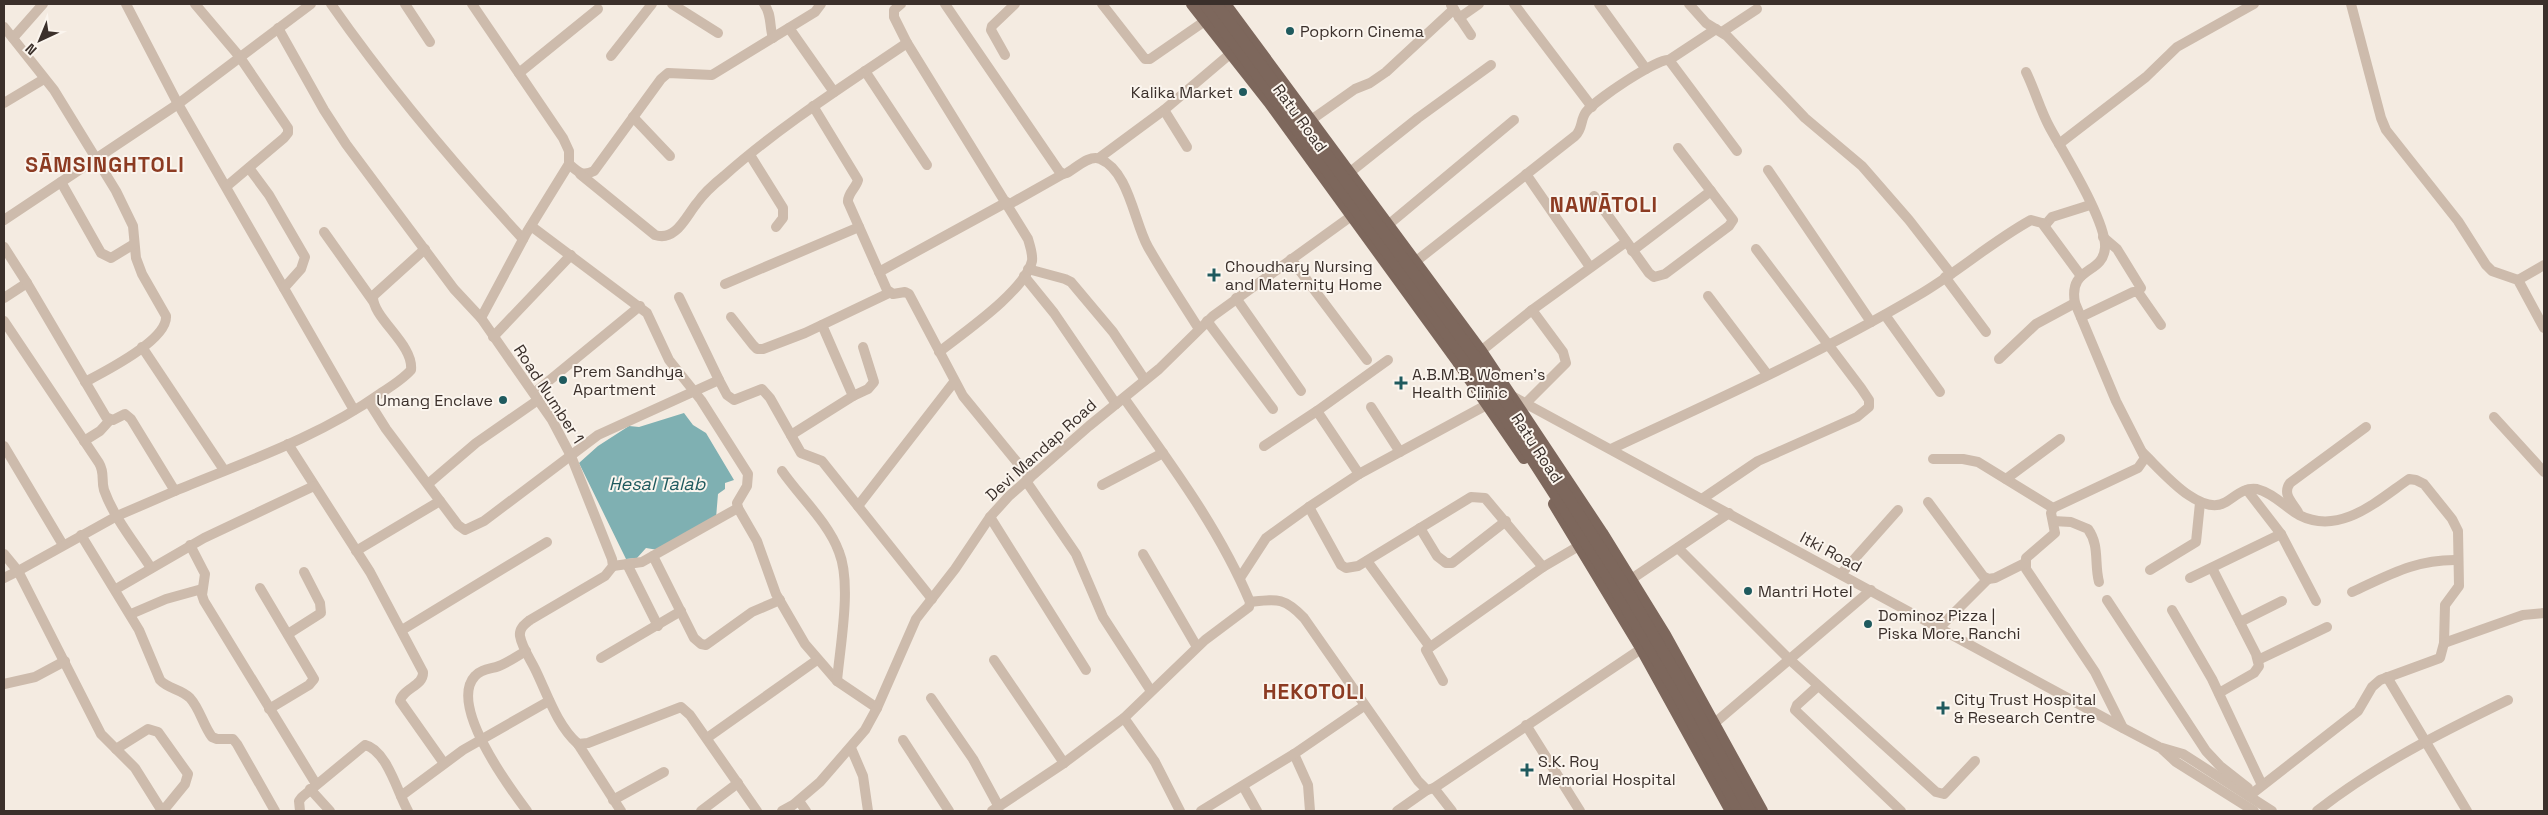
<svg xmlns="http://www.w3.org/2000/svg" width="2548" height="815" viewBox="0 0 2548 815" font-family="'Space Grotesk',sans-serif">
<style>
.water{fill:#7fb0b2}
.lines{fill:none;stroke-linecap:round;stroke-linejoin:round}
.minor{stroke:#cdbbac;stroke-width:10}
.major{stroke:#7d675c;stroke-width:12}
.major-bridge{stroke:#7d675c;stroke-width:12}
.poi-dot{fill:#1f5a5e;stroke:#fbf5ee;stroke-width:2}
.labels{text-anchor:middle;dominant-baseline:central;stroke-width:4;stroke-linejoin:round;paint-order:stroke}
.poi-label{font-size:16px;fill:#3b302b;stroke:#fbf5ee;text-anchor:start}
.street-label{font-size:16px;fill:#3b302b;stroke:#fbf5ee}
.water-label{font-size:18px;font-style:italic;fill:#1f5a5e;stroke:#fbf5ee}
.district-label{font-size:21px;font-weight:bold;letter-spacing:1px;fill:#8c3b22;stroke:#fbf5ee}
</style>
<rect width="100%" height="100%" fill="#f4ebe1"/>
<polygon class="water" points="684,413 693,425 706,433 734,480 725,483 725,489 718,494 716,518 658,550 646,548 637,558 626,559 579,463 598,446 629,426 639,427"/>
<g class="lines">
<g class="minor">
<polyline points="126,4 178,104 354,410"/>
<polyline points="195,4 239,56 288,128 288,133 284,138 227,186"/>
<path d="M331 4C389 87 454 164 523 239"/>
<polyline points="405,4 430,42"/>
<polyline points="472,4 563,138 569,151 569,164 527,232 481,318"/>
<polyline points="672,4 718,33"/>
<path d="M764 4C772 14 769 25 773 38"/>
<path d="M901 4 894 10V17L907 43 1028 239C1030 246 1033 254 1032 261 1025 291 963 333 939 352"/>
<path d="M945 4 1059 171 1063 174 1067 173C1076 168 1090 154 1100 159 1129 171 1134 222 1148 247 1164 275 1182 302 1199 329"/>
<polyline points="1102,4 1145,59 1150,59 1205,21"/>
<polyline points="1514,4 1592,107"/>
<polyline points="1599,4 1646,69"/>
<polyline points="1689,4 1706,23 1727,36 1805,118 1862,166 1909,220 1951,274"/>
<polyline points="2351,4 2381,118 2386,130 2458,221 2486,265 2492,271 2518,280 2544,328"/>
<polyline points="1451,5 1471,35"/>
<polyline points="1459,18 1479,4"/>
<path d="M4 27 54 90 116 191 133 226 136 258 142 274 166 316C168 340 104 372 85 382"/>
<path d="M278 28 324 110 346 144 454 289 481 318 552 420 571 456 612 559 613 566 605 576 530 620C525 624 519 628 520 636 522 648 531 660 536 671 548 696 557 725 578 744L588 743 681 707 690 715 757 811"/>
<polyline points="789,28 834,92"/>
<polyline points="1722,32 1757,9"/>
<polyline points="13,38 43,4"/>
<polyline points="1005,55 991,30 992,26 1015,4"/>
<polyline points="611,56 652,4"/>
<polyline points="1669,60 1716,29"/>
<polyline points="865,71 927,165"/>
<path d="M2026 72C2035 90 2040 110 2050 128 2063 152 2107 222 2105 248 2103 275 2068 266 2075 303L2116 401 2145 458 2138 468 2053 508 2051 513 2055 533 2026 558V569L2095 672 2123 728"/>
<polyline points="519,73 598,9"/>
<polyline points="4,103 44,79"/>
<path d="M813 106 858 180C856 188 847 194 848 202L887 290 893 294 905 292 909 294 963 396 1030 478"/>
<polyline points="633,117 670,156"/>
<polyline points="1311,120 1355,89 1370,83 1386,72 1454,9"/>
<polyline points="2059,144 2146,77 2177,47 2254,4"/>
<polyline points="1187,147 1164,110 1230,54"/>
<polyline points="750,155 783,208 783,218 776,227"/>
<polyline points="1099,158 1164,110"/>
<path d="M569 164C578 172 582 177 594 171L661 79 668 73 712 75 815 12 821 4"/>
<polyline points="249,168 269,195 305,257 301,269 284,288"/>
<polyline points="1768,170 1871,322"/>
<polyline points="1349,173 1418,118 1491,65"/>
<path d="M580 174 655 235C676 242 686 216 697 203 704 193 714 184 724 176 780 126 845 85 907 43"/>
<polyline points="1526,174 1590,267"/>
<polyline points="61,182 101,253 111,258 134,244"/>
<polyline points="1594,196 1649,273 1654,277 1665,274 1729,226 1733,220 1678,148"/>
<polyline points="1008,205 1063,174"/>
<polyline points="4,220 178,104 311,4"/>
<polyline points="2042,223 2046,224 2052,217 2090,205"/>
<polyline points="1388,225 1514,120"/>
<polyline points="531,226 647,313 669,360 701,400 748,474 747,486 737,503 738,508 757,541 776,594 805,644 837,681 877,708"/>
<polyline points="324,232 373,301"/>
<polyline points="2103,237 2117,249 2141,288"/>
<polyline points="4,247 27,283 4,298"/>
<polyline points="1632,251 1711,191"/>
<polyline points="1291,259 1367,360"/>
<path d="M1415 262 1575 136C1583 129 1580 120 1586 112 1594 101 1657 58 1669 60L1737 151"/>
<polyline points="1028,269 1065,279 1071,282 1113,332 1145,380"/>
<polyline points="879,272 1007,202"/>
<polyline points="1024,276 1054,313 1116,404"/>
<polyline points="1945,277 1986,332"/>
<polyline points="2518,280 2544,265"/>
<polyline points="725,284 859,227"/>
<polyline points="1708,296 1767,374"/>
<polyline points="679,297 719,380"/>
<polyline points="1236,298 1301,391"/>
<polyline points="1885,315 1940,392"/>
<polyline points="731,317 753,345 757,349 763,349 805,333 889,293"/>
<polyline points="2081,317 2133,292 2138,292 2161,325"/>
<path d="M4 321 99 463C105 473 101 480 104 490 114 518 135 543 151 568"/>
<polyline points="1207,321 1273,409"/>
<polyline points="493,337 571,255"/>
<polyline points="142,347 224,470"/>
<polyline points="1481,351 1532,310 1626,242"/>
<polyline points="1999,359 2036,324 2075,303"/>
<polyline points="534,393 640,306"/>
<polyline points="1510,395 2123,728 2159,747 2183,754 2272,811"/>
<polyline points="853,396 868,389 874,382 863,347"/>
<polyline points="369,402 386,429 458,525 465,530 484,521 598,435 719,380 727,395 734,400 762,389 770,398 801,453 822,461 932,599"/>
<polyline points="1527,402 1566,363 1563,352 1532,310"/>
<polyline points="1371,407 1400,452"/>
<polyline points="2494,417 2544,472"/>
<polyline points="791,435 853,396 822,325"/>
<polyline points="84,441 100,431 110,420"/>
<path d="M288 444 370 572 423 672C424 686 403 688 400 701L443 762"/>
<polyline points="4,446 63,545"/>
<polyline points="1264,446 1317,411"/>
<path d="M1611 449C1714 401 1819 354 1917 296 1957 273 1991 242 2031 220L2042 223 2081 276"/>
<path d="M2143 453C2161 470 2200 518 2226 502 2236 496 2244 487 2257 489 2273 493 2285 507 2299 515 2340 536 2377 501 2409 479L2416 480 2424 484 2452 519 2458 531 2459 586 2445 605 2444 643 2440 658 2380 680 2372 687 2358 711 2249 796"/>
<polyline points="1933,459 1963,459 1978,462 2053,508"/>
<path d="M782 471C800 497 828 522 839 552 852 584 840 646 837 681"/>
<polyline points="1359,474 1317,411 1388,360"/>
<polyline points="2006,479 2060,439"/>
<polyline points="1026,481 1076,554 1103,617 1151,691"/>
<polyline points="428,484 476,443 538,400"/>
<polyline points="1102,485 1163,453"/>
<polyline points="2247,490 2281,534 2316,601"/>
<path d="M175 491C245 462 319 437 381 393 392 386 403 379 411 370 414 344 372 318 373 296L425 249"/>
<polyline points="1702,499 1758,461 1857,417 1869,407 1869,400 1861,388 1756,249"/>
<polyline points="1928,502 1983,576 1988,579 1995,578 2025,563"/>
<polyline points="858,506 954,382"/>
<polyline points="1309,507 1341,565 1346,568 1358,566 1471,497 1485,498 1543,567 1584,543"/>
<path d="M2298 512C2292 502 2282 494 2290 483L2366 427"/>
<polyline points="990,517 1086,670"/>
<path d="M2053 521 2071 522 2088 529C2100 546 2094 563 2099 582"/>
<polyline points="1420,528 1437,556 1446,563 1452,563 1506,521"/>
<path d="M81 535 139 630 160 680C168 689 181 689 190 698 200 709 203 725 212 737L217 739H233L237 744 275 811"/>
<polyline points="190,545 205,574 202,595 204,601 316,784"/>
<polyline points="1678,548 1789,659 1936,792 1944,794 1975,761"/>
<polyline points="356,551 440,501"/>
<polyline points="4,554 18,571 117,516 175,491 131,419 125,414 113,420 106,417 27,283"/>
<polyline points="1143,554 1197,647"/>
<polyline points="653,556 694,638 701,644 706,645 752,612 780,600"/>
<polyline points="1367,561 1430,647"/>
<polyline points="627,564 658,626"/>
<polyline points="613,566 642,562 738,508"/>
<polyline points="2212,568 2256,654 2259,666 2254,673 2219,693"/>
<polyline points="2150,570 2196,542 2200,503"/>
<polyline points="1841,574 1898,510"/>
<polyline points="4,578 18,571 101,734 135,768 162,811"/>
<polyline points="1240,578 1266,538 1309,507 1359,474 1492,402"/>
<polyline points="2190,578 2281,534"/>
<polyline points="1630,580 1729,513"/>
<polyline points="260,588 314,679 309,685 269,709"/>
<polyline points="116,589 204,538 314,486"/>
<path d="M2352 592C2389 575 2416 559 2458 560"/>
<polyline points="2107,600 2206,751 2220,766 2248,788"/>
<path d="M1250 602C1277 599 1284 597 1304 618L1418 781 1427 790 1434 788 1647 645"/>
<polyline points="2172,610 2212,679 2262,785"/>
<polyline points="131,614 166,599 202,589"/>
<polyline points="2240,622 2282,601"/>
<polyline points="1940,627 1988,579"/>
<polyline points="402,630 547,542"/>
<polyline points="288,634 321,613 320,603 304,572"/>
<polyline points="2444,643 2523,615 2544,613"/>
<path d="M526 651C517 656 509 662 499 666 491 669 481 669 475 676 448 705 509 787 527 811"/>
<polyline points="601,658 681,611"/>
<polyline points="994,660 1064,763"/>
<polyline points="2258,660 2327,627"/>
<polyline points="2387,677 2467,811"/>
<polyline points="1443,681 1426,650 1543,567"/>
<polyline points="4,684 35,677 65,661"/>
<polyline points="1818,686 1797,705 1795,710 1901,811"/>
<polyline points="931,698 973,759 999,807"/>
<polyline points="1124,718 1155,762 1180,811"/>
<polyline points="1526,725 1580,811"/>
<polyline points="1710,727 1871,590"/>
<polyline points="707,738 817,660"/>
<polyline points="903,740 949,811"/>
<polyline points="578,744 621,811"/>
<polyline points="851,748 863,776 868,811"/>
<polyline points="116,749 148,729 158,732 188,774 185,784 163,811"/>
<polyline points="2162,749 2176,762 2254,811"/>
<polyline points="1294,754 1308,785 1310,811"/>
<polyline points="1243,786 1257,811"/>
<polyline points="1434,788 1452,811"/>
<polyline points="310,789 330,811"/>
<polyline points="401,796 463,750 549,701"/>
<polyline points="613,800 664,772"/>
<polyline points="799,801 806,811"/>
<path d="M300 811 299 801 302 797 365 745C387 750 398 794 408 811"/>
<polyline points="701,811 738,783"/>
<polyline points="782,811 793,805 820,782 865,730 877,708 916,619 955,569 990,517 1009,496 1089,426 1159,369 1213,316 1357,212"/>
<path d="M992 811 1064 763 1124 718 1205 640 1249 607 1250 602C1219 528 1170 463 1124 398"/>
<polyline points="1201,811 1294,754 1364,706"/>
<polyline points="1397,811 1427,790"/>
<path d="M2317 811C2376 765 2440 733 2508 700"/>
</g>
<g class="major">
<polyline points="1192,4 1269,102 1458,362 1524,458"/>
<polyline points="1225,4 1481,351 1602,533 1665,635 1762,811"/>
<polyline points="1554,504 1641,648 1731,811"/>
</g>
<g class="major-bridge">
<polyline points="1205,4 1485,386 1611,582 1678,696 1739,811"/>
<polyline points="1216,4 1493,381 1619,577 1686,691 1750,811"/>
</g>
</g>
<g class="poi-dot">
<circle cx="1290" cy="31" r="5"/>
<circle cx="1243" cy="92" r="5"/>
<path d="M1211.5 267.5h5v5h5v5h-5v5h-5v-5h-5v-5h5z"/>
<circle cx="563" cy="380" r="5"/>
<path d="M1398.5 375.5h5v5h5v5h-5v5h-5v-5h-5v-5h5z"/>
<circle cx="503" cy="400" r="5"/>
<circle cx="1748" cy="591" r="5"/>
<circle cx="1868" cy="624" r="5"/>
<path d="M1940.5 700.5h5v5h5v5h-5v5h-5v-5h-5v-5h5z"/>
<path d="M1524.5 762.5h5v5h5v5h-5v5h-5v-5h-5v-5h5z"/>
</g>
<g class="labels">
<g class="poi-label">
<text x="1300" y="31">Popkorn Cinema</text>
<text x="1233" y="92" text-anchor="end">Kalika Market</text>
<text x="1225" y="266">Choudhary Nursing<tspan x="1225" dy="18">and Maternity Home</tspan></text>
<text x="573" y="371">Prem Sandhya<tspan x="573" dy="18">Apartment</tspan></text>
<text x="1412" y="374">A.B.M.B. Women's<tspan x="1412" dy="18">Health Clinic</tspan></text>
<text x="493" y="400" text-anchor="end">Umang Enclave</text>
<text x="1758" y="591">Mantri Hotel</text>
<text x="1878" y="615">Dominoz Pizza |<tspan x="1878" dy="18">Piska More, Ranchi</tspan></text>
<text x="1954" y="699">City Trust Hospital<tspan x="1954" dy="18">&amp; Research Centre</tspan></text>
<text x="1538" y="761">S.K. Roy<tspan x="1538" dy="18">Memorial Hospital</tspan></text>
</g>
<g class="street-label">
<text transform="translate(1300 118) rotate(54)">Ratu Road</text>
<text transform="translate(549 394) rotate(57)">Road Number 1</text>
<text transform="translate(1537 448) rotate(57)">Ratu Road</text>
<text transform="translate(1041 450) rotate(-42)">Devi Mandap Road</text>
<text transform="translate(1831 552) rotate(28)">Itki Road</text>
</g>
<g class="water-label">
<text x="657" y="483">Hesal Talab</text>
</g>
<g class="district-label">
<text x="105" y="164">SĀMSINGHTOLI</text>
<text x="1604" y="204">NAWĀTOLI</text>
<text x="1314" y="691">HEKOTOLI</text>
</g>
</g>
<rect width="2548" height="815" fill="none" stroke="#3b302b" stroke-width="10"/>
<g transform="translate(40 40) rotate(224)" stroke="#fbf5ee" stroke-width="4" paint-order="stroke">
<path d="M0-4L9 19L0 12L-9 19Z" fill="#3b302b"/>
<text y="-8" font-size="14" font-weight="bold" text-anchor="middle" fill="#3b302b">N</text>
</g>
</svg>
